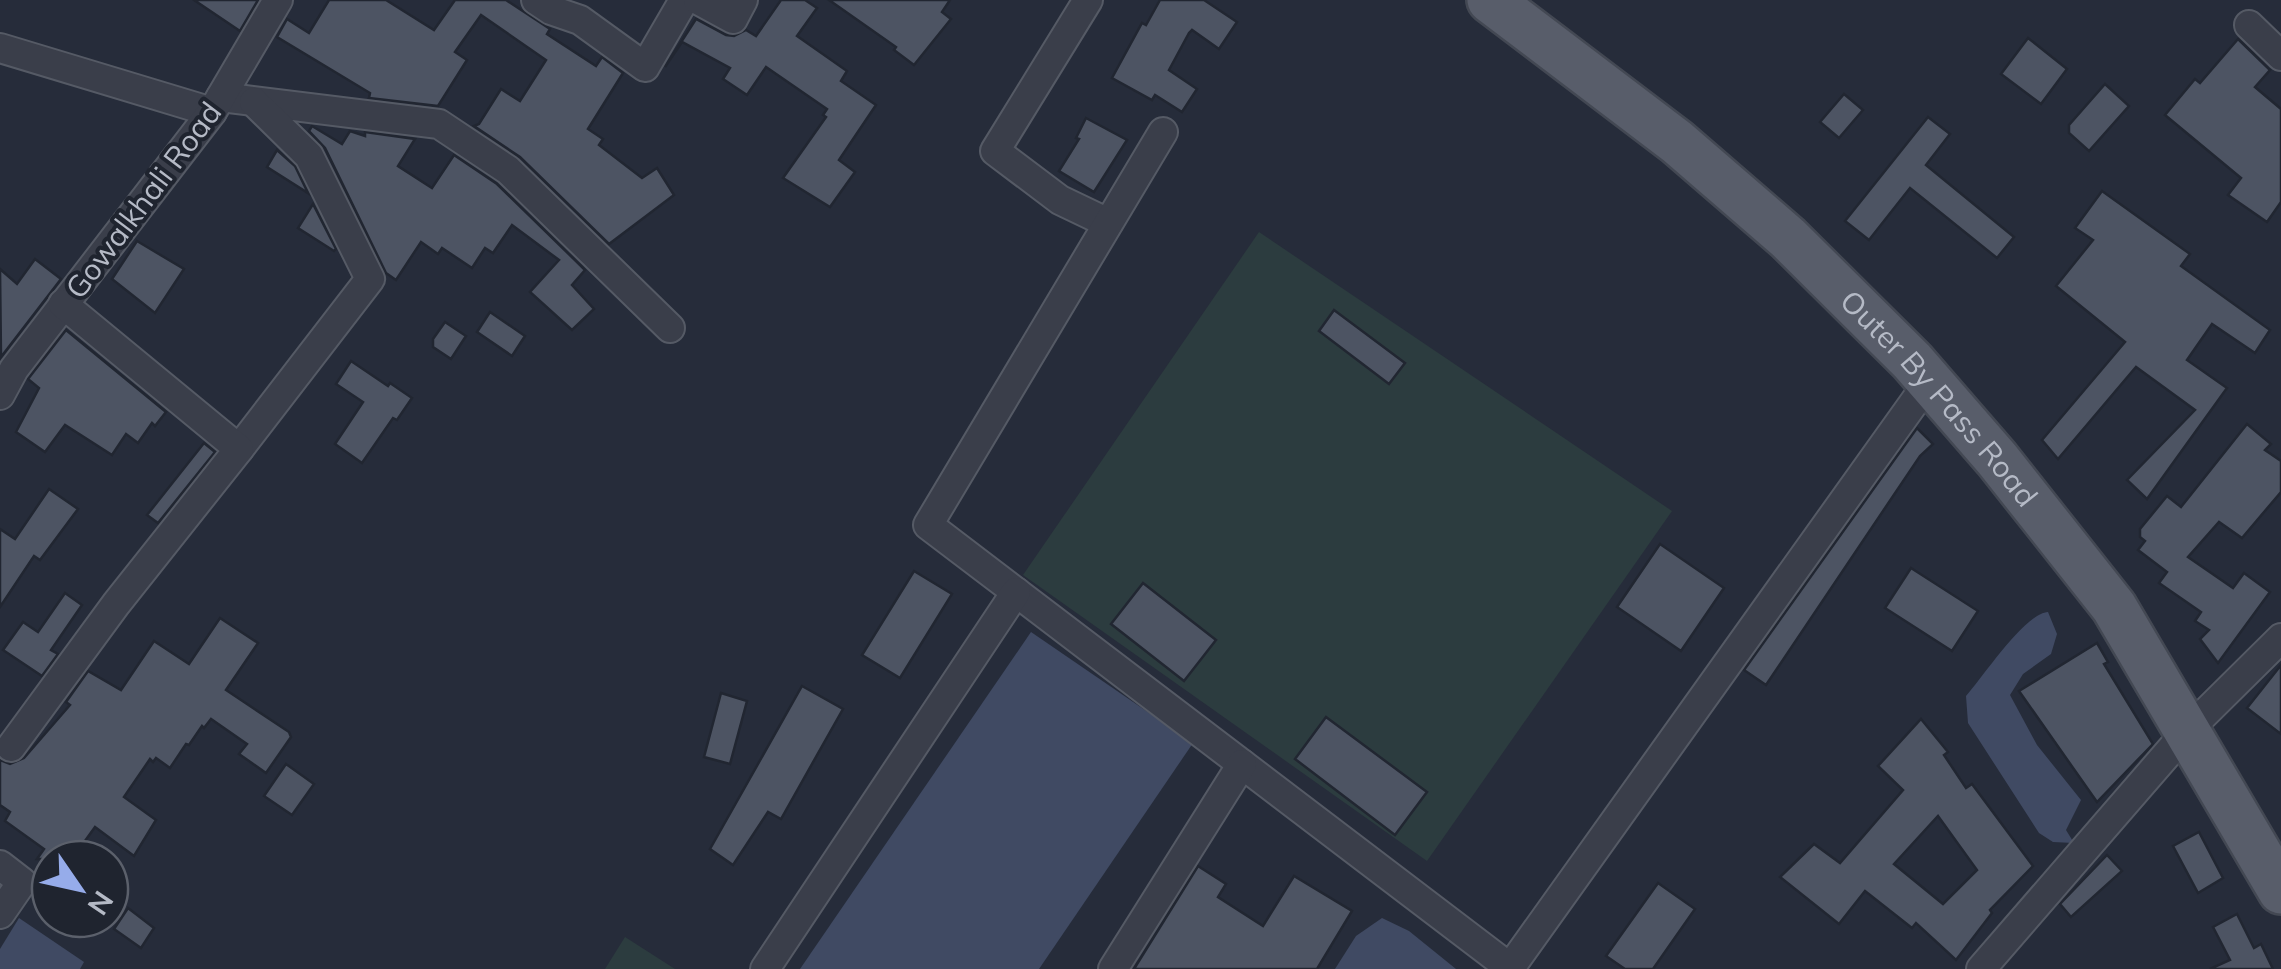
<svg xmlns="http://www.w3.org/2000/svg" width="2281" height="969" viewBox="0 0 2281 969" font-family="Mulish,sans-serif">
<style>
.green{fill:#2c3c3f}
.water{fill:#404a63}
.building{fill:#4d5463;stroke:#212631;stroke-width:2.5;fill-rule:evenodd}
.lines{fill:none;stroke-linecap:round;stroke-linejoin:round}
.street-casing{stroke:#555a65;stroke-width:32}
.primary-casing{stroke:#434853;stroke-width:50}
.street{stroke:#3a3e4a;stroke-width:28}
.primary{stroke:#585d6a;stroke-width:45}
.labels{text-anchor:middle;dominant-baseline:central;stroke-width:8;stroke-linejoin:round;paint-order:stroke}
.street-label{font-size:30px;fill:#b5bac6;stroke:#1f242f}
</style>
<rect width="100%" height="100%" fill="#262c3a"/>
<g class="green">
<polygon points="1259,232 1672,511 1427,861 1023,575"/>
<polygon points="625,937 675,969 605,969"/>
</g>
<g class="water">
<path d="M2048 612 2057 634 2051 654 2023 674 2010 695 2037 745 2081 800 2066 830 2074 843 2053 842 2039 833 1968 723 1966 696C1983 677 2025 613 2048 612Z"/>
<polygon points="1031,632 1193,743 1039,969 800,969"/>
<polygon points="19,918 84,962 80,969 0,969 0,949"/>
<polygon points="1382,918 1409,931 1456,969 1335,969 1356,936"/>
</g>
<g class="building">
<polygon points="194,0 258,0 240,31"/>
<polygon points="329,0 386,0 434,30 455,0 506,0 550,29 547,34 596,66 602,57 623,73 588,129 603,139 599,145 642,178 657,168 674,195 609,244 520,157 474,126 479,124 501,89 520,101 546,60 481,15 455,52 467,60 438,106 369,98 370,93 277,37 287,19 309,33"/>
<polygon points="781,0 805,0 817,8 797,36 847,71 841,81 876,105 839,160 855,172 830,207 783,178 826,117 823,115 827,109 766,67 747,95 723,79 730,68 682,42 665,67 696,19 726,35 734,36 746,30 756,36"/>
<polygon points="829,0 950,0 942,12 951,19 914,65 894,50 896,47"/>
<polygon points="1160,0 1204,0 1237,22 1219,49 1192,30 1189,33 1169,70 1197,89 1182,112 1155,95 1152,100 1112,78 1142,23 1146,25"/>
<polygon points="2028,38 2067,69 2041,104 2001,74"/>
<polygon points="2238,39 2270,70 2255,87 2281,109 2281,202 2267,222 2228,195 2241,178 2165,115 2195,79 2200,83"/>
<polygon points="2105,84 2129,106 2089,151 2069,133 2069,125"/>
<polygon points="1844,94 1863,110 1839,138 1820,122"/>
<polygon points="1928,117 1950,134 1926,165 2014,237 1997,258 1910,188 1869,240 1845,221"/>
<polygon points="1086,118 1127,140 1094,192 1059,171 1079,139 1076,138"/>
<polygon points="312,126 342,144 350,131 365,136 365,132 415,139 398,166 432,188 454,155 497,184 581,266 585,270 572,285 594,309 572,330 530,292 559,260 512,225 493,253 485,248 472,268 442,248 438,254 421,242 396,280 386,273 325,148 309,131"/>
<polygon points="277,150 295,166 308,193 267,167"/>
<polygon points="2102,191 2190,254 2181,266 2270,330 2255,353 2212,324 2187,360 2227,388 2147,499 2127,480 2195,410 2136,367 2058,459 2042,440 2125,342 2056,286 2093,240 2075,228"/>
<polygon points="313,204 336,249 334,251 298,228"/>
<polygon points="137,241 184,269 155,313 112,279"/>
<polygon points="35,259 61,279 1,357 0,269 17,284"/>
<polygon points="1334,310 1405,363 1389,384 1319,331"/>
<polygon points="490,312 525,336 512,356 477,332"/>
<polygon points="445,322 466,336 451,359 433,347 433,339"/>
<polygon points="66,330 166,412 155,426 152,423 138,443 126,434 112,455 65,425 45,452 16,432 39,388 28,379"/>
<polygon points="351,361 388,386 390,383 412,398 397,420 393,418 362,463 335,444 363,402 336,384"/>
<polygon points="2247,424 2271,444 2265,450 2281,461 2281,492 2242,538 2219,522 2188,557 2233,588 2244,573 2270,592 2218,663 2200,639 2209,630 2195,621 2201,612 2159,583 2167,572 2138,550 2145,541 2140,537 2140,529 2167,496 2181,507"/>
<polygon points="1917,428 1933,444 1920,456 1766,685 1744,670"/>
<polygon points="204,443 215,452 158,523 147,515"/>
<polygon points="49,489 78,509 40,560 34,556 0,607 0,529 15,539"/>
<polygon points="1660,544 1724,588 1681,651 1617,607"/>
<polygon points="1911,568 1978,611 1952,651 1885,608"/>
<polygon points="914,571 952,594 900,678 862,655"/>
<polygon points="1143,583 1216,640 1184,681 1111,624"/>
<polygon points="65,593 82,605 51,650 58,654 42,676 3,650 23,622 38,632"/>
<polygon points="220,618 258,643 226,690 289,732 291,737 266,773 239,754 247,744 211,719 204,728 202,726 189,745 186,744 170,768 156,758 153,762 150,759 124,797 156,820 134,856 95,827 72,859 37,859 44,849 5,821 10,812 0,805 0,760 10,764 24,758 70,705 66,702 88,671 121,690 154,641 189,664"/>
<polygon points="2097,643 2108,662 2104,664 2153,744 2097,802 2019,691"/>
<polygon points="2281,665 2281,734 2247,708"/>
<polygon points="802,686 843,709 781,819 768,812 733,865 710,849"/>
<polygon points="721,693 747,701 730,764 704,757"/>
<polygon points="1326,717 1427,792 1395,835 1295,759"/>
<path d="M1921 719 1948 752 1944 755 1966 788 1972 784 2033 866 1990 910 1992 913 1956 960 1916 923 1912 928 1865 891 1839 924 1780 877 1814 844 1840 863 1903 790 1878 766ZM1938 816 1977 870 1943 904 1894 864Z"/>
<polygon points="286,764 314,784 292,815 264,796"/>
<polygon points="2199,832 2223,878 2198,893 2173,846"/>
<polygon points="2107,855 2122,871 2071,917 2060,904"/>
<polygon points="1198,866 1226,884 1218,897 1263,926 1294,876 1352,911 1317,969 1134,969"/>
<polygon points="1658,883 1695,909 1653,969 1625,969 1606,956"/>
<polygon points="128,908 154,928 141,948 114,929"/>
<polygon points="2237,914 2254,948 2261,944 2273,969 2210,969 2230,960 2213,927"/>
</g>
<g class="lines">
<defs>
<g id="street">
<polyline points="536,0 551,10 580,20 645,67 684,0"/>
<polyline points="698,0 733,19 743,0"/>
<polyline points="1088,0 995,151 1060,200 1108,223"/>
<polyline points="2249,25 2281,56"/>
<polyline points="0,48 212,112"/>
<polyline points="221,97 439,124 508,170 670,328"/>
<polyline points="1163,132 928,525 1510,968 1928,383"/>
<polyline points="0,395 14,369 212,112 278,0"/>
<polyline points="239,449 370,279 309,156 254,102"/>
<polyline points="11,747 116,604 239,449 63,304"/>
<polyline points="0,865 22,882 0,914"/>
<polyline points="765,969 1016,592"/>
<polyline points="1113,969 1242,764"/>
<polyline points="1981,969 2188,730 2281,638"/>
</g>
<g id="primary">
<path id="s1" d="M1490 0 1677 142 1788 238 1912 361 1997 459 2114 607 2281 891"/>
</g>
</defs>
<use href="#street" class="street-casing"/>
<use href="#primary" class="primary-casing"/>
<use href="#street" class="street"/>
<use href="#primary" class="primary"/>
</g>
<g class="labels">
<g class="street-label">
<text transform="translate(143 200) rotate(-53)">Gowalkhali Road</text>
<text stroke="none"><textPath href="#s1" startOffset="602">Outer By Pass Road</textPath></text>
</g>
</g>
<g transform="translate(80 889) rotate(124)"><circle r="48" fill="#1f242f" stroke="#5b606b" stroke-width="2.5"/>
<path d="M0-8L18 38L0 25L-18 38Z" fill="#96acea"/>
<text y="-15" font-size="28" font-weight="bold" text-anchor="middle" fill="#b5bac6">N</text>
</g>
</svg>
